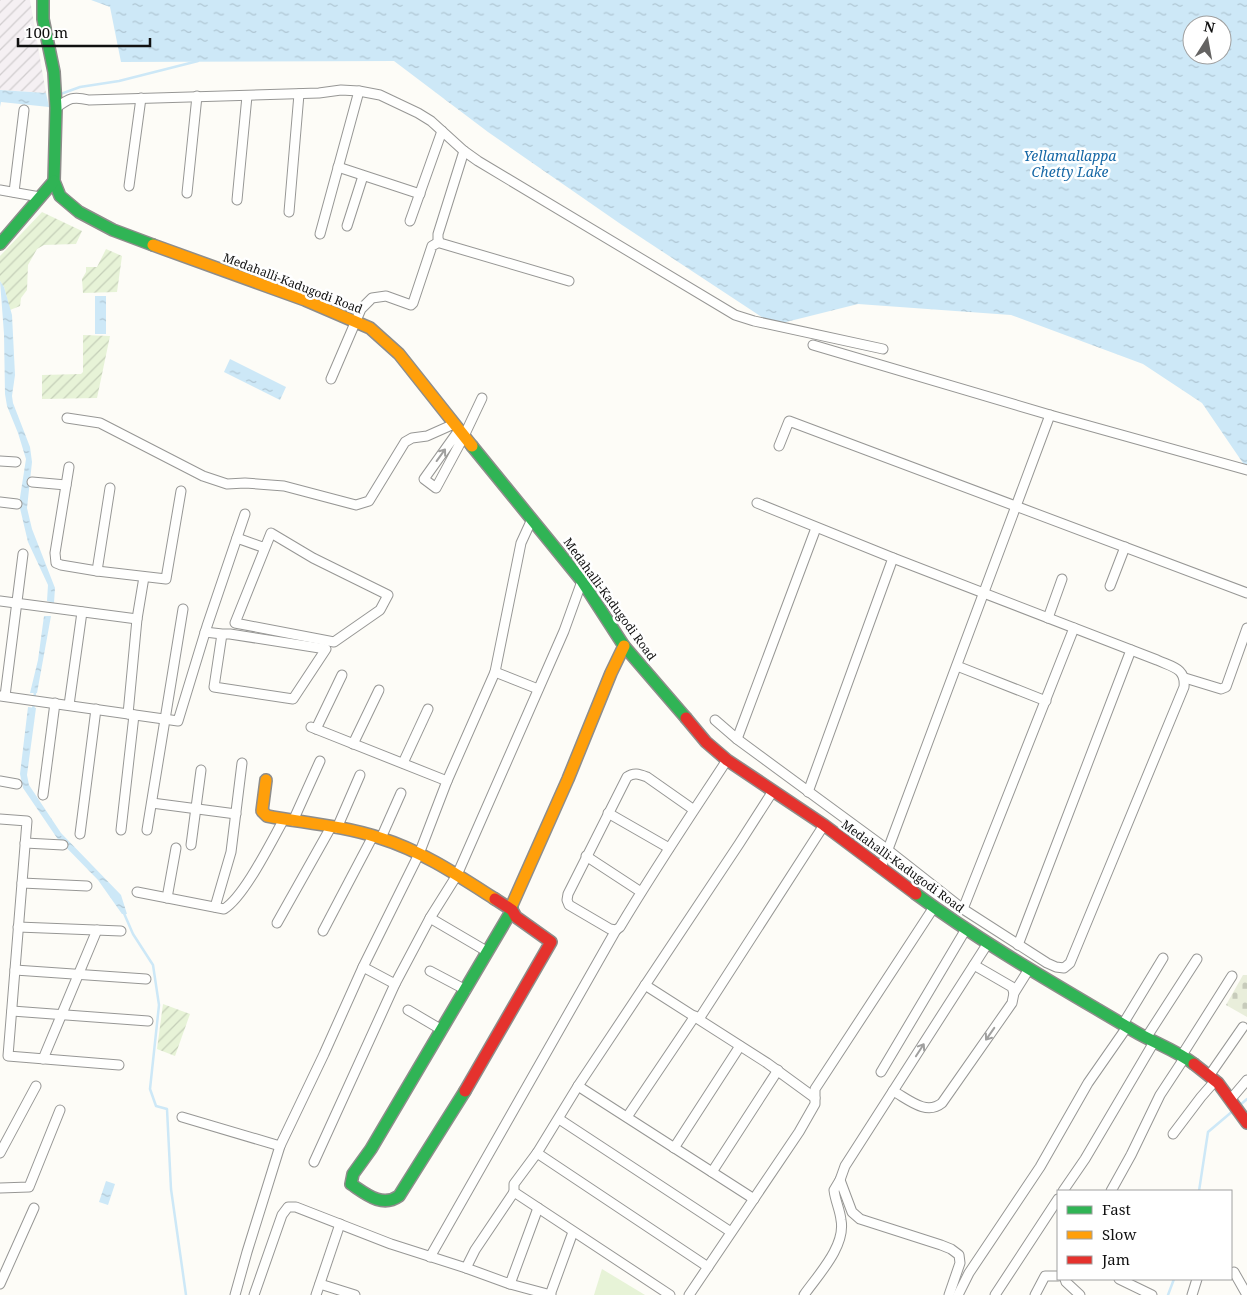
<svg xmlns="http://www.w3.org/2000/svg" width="1247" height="1295" viewBox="0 0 1247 1295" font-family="'Noto Serif',serif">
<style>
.industrial{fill:url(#industrial-furrows)}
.grass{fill:#e7f3d7}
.cemetery{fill:url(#cemetery-stones)}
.garden{fill:url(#garden-furrows)}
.water{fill:url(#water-ripples);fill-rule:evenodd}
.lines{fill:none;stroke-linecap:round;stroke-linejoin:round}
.stream{stroke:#cde8f7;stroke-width:2.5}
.street-casing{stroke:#979795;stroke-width:11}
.fast-casing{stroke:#8e8d8b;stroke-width:14}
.slow-casing{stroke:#8e8d8b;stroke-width:14}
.jam-casing{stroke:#8e8d8b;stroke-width:14}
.street{stroke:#fffffe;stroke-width:9}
.fast{stroke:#30b455;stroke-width:11}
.slow{stroke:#ff9f0a;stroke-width:11}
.jam{stroke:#e5322d;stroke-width:11}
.oneway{stroke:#a0a09f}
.labels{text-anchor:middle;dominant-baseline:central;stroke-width:5;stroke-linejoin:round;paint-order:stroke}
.street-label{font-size:12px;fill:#111;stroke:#fff}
.water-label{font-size:14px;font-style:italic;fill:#1768a6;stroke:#fff}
</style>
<defs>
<pattern id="industrial-furrows" width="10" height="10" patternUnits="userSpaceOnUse" patternTransform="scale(1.25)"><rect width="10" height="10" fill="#f5f0f3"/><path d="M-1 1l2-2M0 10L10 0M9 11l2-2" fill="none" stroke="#d1cdcf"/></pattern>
<pattern id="cemetery-stones" width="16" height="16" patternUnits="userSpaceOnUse" patternTransform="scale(1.25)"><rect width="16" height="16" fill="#e9eedb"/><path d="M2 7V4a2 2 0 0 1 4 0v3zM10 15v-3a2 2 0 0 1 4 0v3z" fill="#c7cbbb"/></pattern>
<pattern id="garden-furrows" width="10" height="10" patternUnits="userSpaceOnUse" patternTransform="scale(1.25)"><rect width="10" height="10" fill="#e7f3d7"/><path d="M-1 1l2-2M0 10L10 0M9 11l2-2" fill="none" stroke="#c5cfb8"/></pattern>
<pattern id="water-ripples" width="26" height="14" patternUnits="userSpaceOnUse" patternTransform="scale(1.25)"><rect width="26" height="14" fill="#cde8f7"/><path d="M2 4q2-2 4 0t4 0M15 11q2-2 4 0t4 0" fill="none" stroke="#afc6d3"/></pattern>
</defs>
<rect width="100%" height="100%" fill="#fdfcf7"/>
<polygon class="industrial" points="0,0 30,0 46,93 0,90"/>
<polygon class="grass" points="602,1269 645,1295 594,1295"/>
<polygon class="cemetery" points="1243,975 1247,975 1247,1017 1226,1005"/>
<g class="garden">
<polygon points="42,212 82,231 76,244 44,245 37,249 28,265 27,290 21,298 20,306 10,310 4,287 0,281 0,256"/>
<polygon points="106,249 122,256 117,292 83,293 82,279 86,272 86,267 97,267"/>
<polygon points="83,335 110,336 97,398 42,399 42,375 81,374 83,372"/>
<polygon points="163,1004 190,1014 175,1056 157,1049"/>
</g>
<g class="water">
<path d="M91 0H1247V469L1202 403 1143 364 1011 315 858 304 774 325 622 225 488 132 394 61 121 62 110 7ZM1192 25H1222V55H1192Z"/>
<polygon points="0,90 46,93 49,107 1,102 0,107"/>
<polygon points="0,281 4,287 12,315 15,375 12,396 13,403 30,447 32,462 27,508 32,529 55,588 54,603 47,601 48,585 28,542 19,504 26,459 18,433 7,406 5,394 4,334"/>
<rect x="95" y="296" width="11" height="38"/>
<polygon points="230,359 286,387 280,400 224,372"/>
<polygon points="44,616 51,616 37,693 30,693 38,660"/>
<polygon points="28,707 36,708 27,775 29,785 61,833 121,895 127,914 122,914 98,880 57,838 23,788 20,774"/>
<polygon points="106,1181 115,1184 108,1205 99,1202"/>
</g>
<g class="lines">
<g class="stream">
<polyline points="58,95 80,87 119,81 198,61"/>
<polyline points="33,711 35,692"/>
<polyline points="123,911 133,934 153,965 159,1005 150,1089 156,1106 167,1109 171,1189 186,1295"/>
<polyline points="1240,1105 1247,1099"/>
<polyline points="1199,1191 1208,1132 1234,1110"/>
<polyline points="1168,1295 1174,1279"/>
</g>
<defs>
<g id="street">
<path d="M56 108C69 98 73 96 89 100L319 93 341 90 359 91 380 95 418 113 431 121 464 151 478 161 735 315 754 321 883 349"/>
<polyline points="464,151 438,234 438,239 440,243 569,281"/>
<polyline points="338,167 420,194"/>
<polyline points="129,186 141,98"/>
<polyline points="0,190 40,197"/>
<polyline points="14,192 24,110"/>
<polyline points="187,193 197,96"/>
<polyline points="237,200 247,96"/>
<polyline points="289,212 299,94"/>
<polyline points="410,221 442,131"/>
<polyline points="347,226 363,176"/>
<polyline points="320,234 359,91"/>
<polyline points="813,345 1050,415 1247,470"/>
<polyline points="331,379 361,309 372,298 386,296 411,305 413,303 432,246 439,242"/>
<polyline points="67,418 100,423 203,476 227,484 245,483 284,486 356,505 369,501 405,442 412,438 427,436 454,424"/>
<polyline points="459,430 424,479 436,488 464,436 482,398"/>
<polyline points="779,446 789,421 1247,593"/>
<polyline points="0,461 16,462"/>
<polyline points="69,467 55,553 56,563 61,565 97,571 166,579 181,491"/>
<polyline points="32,482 66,485"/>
<polyline points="0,502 17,504"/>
<polyline points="237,538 265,548 271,533 313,558 388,595 380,610 334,642 235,623 265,548"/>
<polyline points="97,571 110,488"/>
<polyline points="1110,586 1125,547"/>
<polyline points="0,601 137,619"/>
<polyline points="1048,618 1062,579"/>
<polyline points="205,632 222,634 214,687 293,699 326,649 230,634 222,634"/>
<polyline points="957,666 1046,701"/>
<polyline points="495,672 538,689"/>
<polyline points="1185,678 1221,689 1226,687 1247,628"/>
<polyline points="0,696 178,721 207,626 245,514"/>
<polyline points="5,696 23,554"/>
<polyline points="69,705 82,612"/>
<polyline points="128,714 137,619 144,577"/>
<path d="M715 720 737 739 888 850 963 909 1047 963 1056 967 1064 968 1070 963 1184 687C1186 668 1172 667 1157 660L893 558 757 503"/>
<polyline points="311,727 447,781"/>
<polyline points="316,729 342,675"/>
<polyline points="737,739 816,528"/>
<polyline points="353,744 379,690"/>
<polyline points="403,763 428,709"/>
<polyline points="0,781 17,784"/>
<polyline points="808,792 893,558"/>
<polyline points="43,795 55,703"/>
<polyline points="152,803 236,814"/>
<path d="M694 810 647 777C639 774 634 772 627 777L568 894 567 900 569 905 610 929 616 930 620 927C654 870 691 815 727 760"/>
<polyline points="608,813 669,848"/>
<polyline points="0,819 27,821 8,1056 119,1065"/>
<polyline points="293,821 320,761"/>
<polyline points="337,828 360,775"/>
<polyline points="121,830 134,715"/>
<polyline points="147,830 183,609"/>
<polyline points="80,834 96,709"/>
<polyline points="381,838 401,793"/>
<polyline points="25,843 63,845"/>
<polyline points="191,845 201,770"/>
<polyline points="586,856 641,892"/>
<polyline points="881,868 1050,415"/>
<polyline points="22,883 87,886"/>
<path d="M137 892 224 909C244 897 271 842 284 819"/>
<polyline points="167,898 176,848"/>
<polyline points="215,907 231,852 242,763"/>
<polyline points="963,909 1074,628"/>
<polyline points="430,918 488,952"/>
<polyline points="277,923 331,827"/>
<polyline points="18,927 121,931"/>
<polyline points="323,931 373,836"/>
<polyline points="1018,945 1131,650"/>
<polyline points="974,965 1012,987 1014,993"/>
<polyline points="363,967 395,984"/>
<polyline points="15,970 146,979"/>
<polyline points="430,971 466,990"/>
<polyline points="645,985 767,1063 815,1098"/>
<polyline points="408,1010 442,1030"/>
<polyline points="12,1011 148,1021"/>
<polyline points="699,1019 824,825"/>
<polyline points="1123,1024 1163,958"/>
<polyline points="1146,1038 1197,959"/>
<polyline points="1182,1055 1232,976"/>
<polyline points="43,1059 97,930"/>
<polyline points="881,1072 966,929"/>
<polyline points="1209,1076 1243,1027"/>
<polyline points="578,1086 754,1199"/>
<path d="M893 1091C908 1099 926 1116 942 1103L1012 1003 1014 993 1029 969"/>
<polyline points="1230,1100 1247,1080"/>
<polyline points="182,1117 280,1146"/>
<polyline points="627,1117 695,1016"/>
<polyline points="559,1119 731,1232"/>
<polyline points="1173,1134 1201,1097 1215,1081"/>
<polyline points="674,1148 740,1046"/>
<polyline points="0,1153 36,1086"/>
<polyline points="537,1153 708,1267"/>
<polyline points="314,1162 395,984 430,918 457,875 564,631 582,581"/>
<polyline points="712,1172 778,1070"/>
<polyline points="840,1180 852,1212 860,1219 941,1245 951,1249 959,1255 960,1263 949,1295"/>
<polyline points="0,1188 29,1187 60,1110"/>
<polyline points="1063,1191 1085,1159 1154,1042"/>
<polyline points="1111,1191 1131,1155 1160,1095 1185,1057"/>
<polyline points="430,1257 616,930"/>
<polyline points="466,1268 510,1284 538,1208"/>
<polyline points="1234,1272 1247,1295"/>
<polyline points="1065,1279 1066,1282 1080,1295"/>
<polyline points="1119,1279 1152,1295"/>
<polyline points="0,1284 34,1208"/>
<polyline points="320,1284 355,1295"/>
<polyline points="510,1284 551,1295"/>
<polyline points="235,1295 247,1252 280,1146 324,1054 363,967 419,854 447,781 495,672 521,543 532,519"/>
<polyline points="254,1295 282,1215 288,1207 296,1207 391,1244 466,1268 475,1250 514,1192"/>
<polyline points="316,1295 340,1224"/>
<polyline points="550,1295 573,1232"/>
<polyline points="670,1295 514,1192 514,1184 537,1153 578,1086 739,844 773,791"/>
<polyline points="689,1295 799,1132 815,1104 815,1089 934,907"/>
<path d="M804 1295C818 1275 846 1246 841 1220 840 1210 835 1200 834 1190L840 1180 845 1166 988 943"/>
<polyline points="958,1295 969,1273 1040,1167 1088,1083 1127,1027"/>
<polyline points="995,1295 1058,1199"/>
<polyline points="1035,1295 1045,1276 1058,1276"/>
<polyline points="1192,1295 1197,1279"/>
</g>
<g id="fast">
<polyline points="43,0 43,19 54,72 56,108 54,181 60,196 79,212 113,230 153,245"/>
<polyline points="0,244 54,181"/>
<polyline points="472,446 582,581 624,646 686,718"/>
<path d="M916 894C985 945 1060 987 1134 1031 1154 1043 1176 1050 1194 1064"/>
<path d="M465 1091 399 1196C382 1208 366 1194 351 1184L353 1174 371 1149 512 910V905"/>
</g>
<g id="slow">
<polyline points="153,245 305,300 370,328 399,354 472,446"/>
<path d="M266 780 262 811 267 816C305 823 344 826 380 838 422 851 459 876 495 899"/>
<polyline points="512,905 568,779 611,673 624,646"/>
</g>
<g id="jam">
<polyline points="686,718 706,742 727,760 824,825 916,894"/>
<polyline points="1194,1064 1218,1083 1247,1123"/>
<polyline points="465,1091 551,942 516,917 512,910 495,899"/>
</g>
</defs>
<use href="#street" class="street-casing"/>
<use href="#fast" class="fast-casing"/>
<use href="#slow" class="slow-casing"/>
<use href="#jam" class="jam-casing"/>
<use href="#street" class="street"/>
<use href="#fast" class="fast"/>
<use href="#slow" class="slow"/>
<use href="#jam" class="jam"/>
</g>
<defs><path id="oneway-shaft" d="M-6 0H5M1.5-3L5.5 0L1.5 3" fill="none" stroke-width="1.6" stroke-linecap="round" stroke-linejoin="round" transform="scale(1.25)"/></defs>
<g class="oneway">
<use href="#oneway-shaft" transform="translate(441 455) rotate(-54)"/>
<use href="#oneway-shaft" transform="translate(990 1034) rotate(125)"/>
<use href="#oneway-shaft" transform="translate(920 1050) rotate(-57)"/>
</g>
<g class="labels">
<g class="street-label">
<text transform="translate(293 283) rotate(21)">Medahalli-Kadugodi Road</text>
<text transform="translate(610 599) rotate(54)">Medahalli-Kadugodi Road</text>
<text transform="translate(903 866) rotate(36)">Medahalli-Kadugodi Road</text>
</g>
<g class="water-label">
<text x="1070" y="155">Yellamallappa<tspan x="1070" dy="16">Chetty Lake</tspan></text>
</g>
</g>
<rect x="1057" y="1190" width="175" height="90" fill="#ffffff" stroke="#a0a0a0"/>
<rect x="1067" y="1206" width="25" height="8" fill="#30b455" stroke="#a0a0a0"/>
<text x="1102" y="1215" font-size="15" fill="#111111">Fast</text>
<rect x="1067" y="1231" width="25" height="8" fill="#ff9f0a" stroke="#a0a0a0"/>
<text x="1102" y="1240" font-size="15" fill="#111111">Slow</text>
<rect x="1067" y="1256" width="25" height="8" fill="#e5322d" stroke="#a0a0a0"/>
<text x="1102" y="1265" font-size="15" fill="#111111">Jam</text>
<g transform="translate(1207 40) rotate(11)"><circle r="24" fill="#ffffff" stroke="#a0a0a0"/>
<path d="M0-4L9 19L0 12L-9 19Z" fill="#646362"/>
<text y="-8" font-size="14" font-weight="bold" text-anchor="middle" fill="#111111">N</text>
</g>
<path d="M18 38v8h132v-8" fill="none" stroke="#111111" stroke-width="2.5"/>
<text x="25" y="38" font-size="15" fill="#111111" stroke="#ffffff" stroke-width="4" paint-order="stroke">100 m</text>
</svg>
